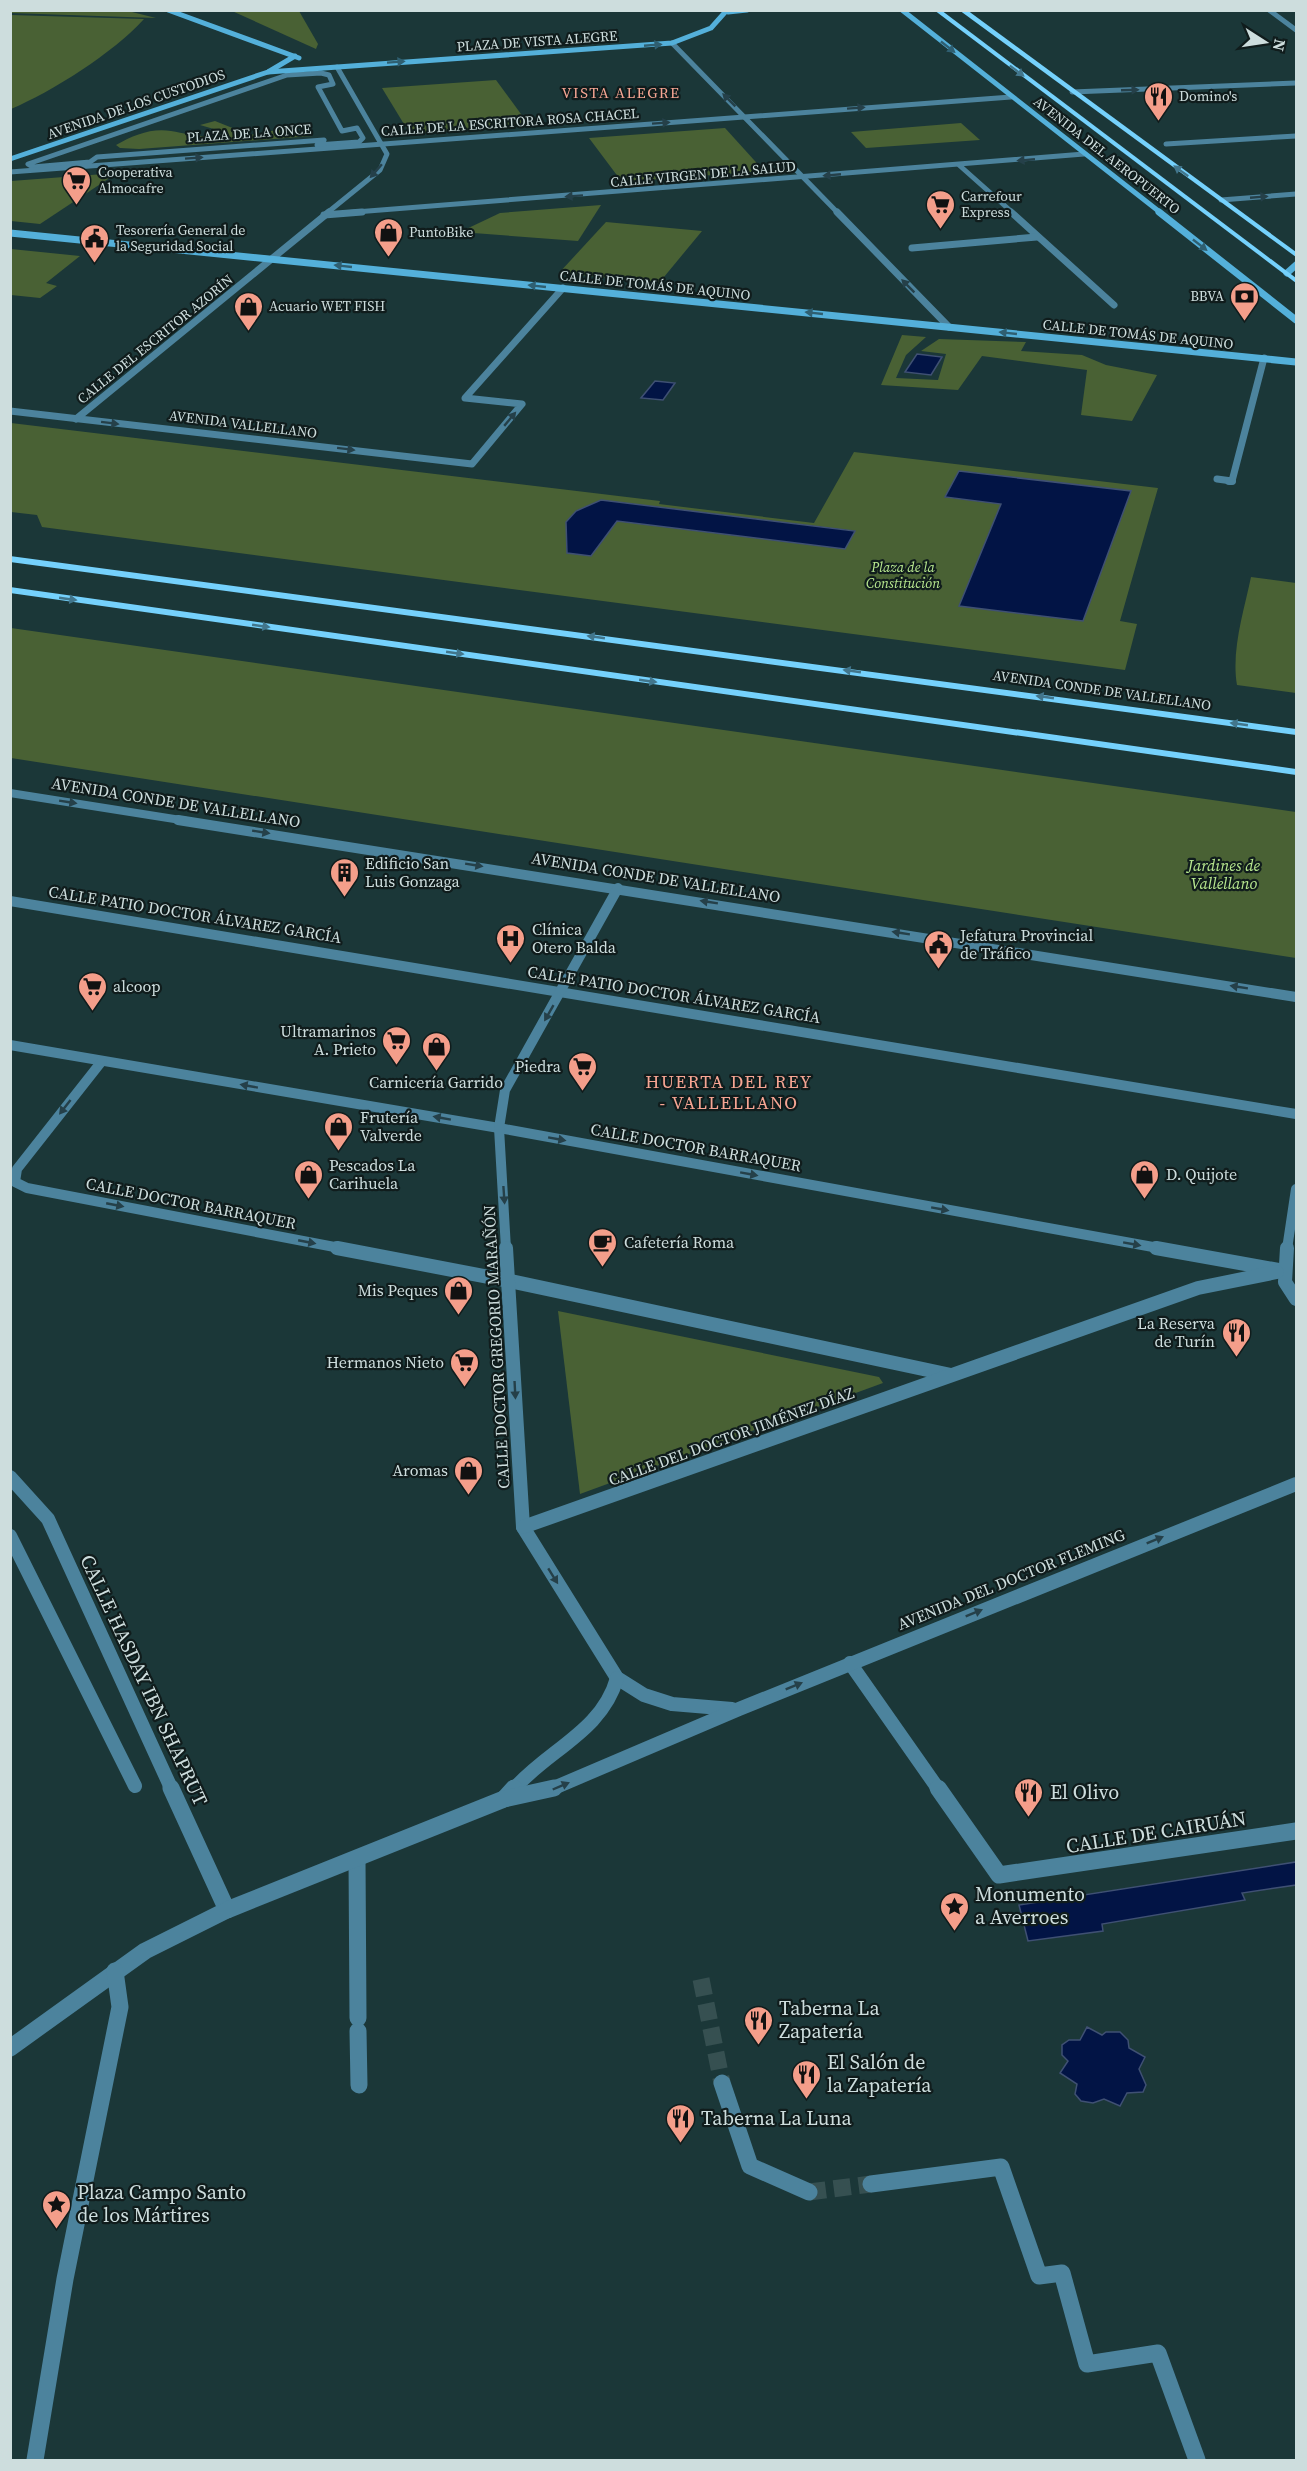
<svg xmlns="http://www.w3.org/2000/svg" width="1307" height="2471" viewBox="0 0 1307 2471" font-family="'Source Serif 4',serif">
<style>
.green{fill:#496134;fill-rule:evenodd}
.water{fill:#021445;stroke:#3f5073;stroke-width:1.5}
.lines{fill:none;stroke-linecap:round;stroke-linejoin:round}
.street-tunnel{stroke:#365051;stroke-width:17;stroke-dasharray:17 8;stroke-linecap:butt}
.lane{stroke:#4c839d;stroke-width:17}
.street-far5{stroke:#4c839d;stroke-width:5}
.street-far4{stroke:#4c839d;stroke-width:7}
.street-far3{stroke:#4c839d;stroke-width:8}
.street-far2{stroke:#4c839d;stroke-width:10}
.street-far1{stroke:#4c839d;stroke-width:14}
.street{stroke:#4c839d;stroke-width:17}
.secondary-far1{stroke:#54b0da;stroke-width:5}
.secondary{stroke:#54b0da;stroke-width:7}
.primary{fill:#75d1fc;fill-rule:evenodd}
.oneway{fill:#2f5f71}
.oneway2{fill:#42768c}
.oneway3{fill:#254049}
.labels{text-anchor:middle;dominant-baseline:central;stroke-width:4.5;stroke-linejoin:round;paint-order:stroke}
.far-street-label{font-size:14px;fill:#cddddd;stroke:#101c1c}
.far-poi-label{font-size:14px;fill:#cddddd;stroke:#101c1c;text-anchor:start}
.far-park-label{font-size:14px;font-style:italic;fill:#b8e88f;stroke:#101c1c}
.far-neighbourhood-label{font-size:15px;letter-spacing:1.5px;fill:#f7a694;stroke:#101c1c}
.street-label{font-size:16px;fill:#cddddd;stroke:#101c1c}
.poi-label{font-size:16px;fill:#cddddd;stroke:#101c1c;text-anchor:start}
.park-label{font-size:16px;font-style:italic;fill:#b8e88f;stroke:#101c1c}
.neighbourhood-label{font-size:18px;letter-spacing:1.5px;fill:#f7a694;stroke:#101c1c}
.near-street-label{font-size:20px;fill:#cddddd;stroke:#101c1c}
.near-poi-label{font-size:20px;fill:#cddddd;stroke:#101c1c;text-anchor:start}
</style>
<rect width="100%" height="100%" fill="#1b3738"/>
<g class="green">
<polygon points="11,10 124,10 156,18 11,13"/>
<polygon points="232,11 299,11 318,44 316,49"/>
<path d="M11 15 144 19C113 53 53 91 11 109Z"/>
<polygon points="496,80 529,125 410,134 382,88"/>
<path d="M215 121 250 135 282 129 313 136 139 149 120 148 116 145C134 135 151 128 171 131 189 134 203 139 222 134L224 132 200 125Z"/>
<polygon points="961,123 980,140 866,148 851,132"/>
<polygon points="725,128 764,171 622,182 589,138"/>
<polygon points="117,173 40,224 11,221 11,181"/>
<polygon points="601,205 578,241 460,232 500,213"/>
<polygon points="606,222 702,231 659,283 559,273"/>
<polygon points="11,249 80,256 46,283 57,286 40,298 11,295"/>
<polygon points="902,335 926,337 906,355 896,378 938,380 946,354 921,351 939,339 1026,342 1021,351 1082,355 1106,365 1157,375 1132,421 1081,415 1087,370 982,356 958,390 881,385"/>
<path d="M11 423 660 501 659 504 814 523 854 452 1158 488 1120 621 1137 624 1125 670 42 527 37 515 11 512ZM1130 491 1001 504 945 497ZM601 500 855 531 845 549 617 521Z"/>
<path d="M1251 577 1296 583V693L1237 685C1231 650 1244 611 1251 577Z"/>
<polygon points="11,628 1296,812 1296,958 11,758"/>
<polygon points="558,1311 879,1377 883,1383 580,1494"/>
</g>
<g class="water">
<polygon points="917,354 942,357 931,375 905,372"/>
<polygon points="655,381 675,383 663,400 641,398"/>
<polygon points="959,471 1131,491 1083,621 959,606 1001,504 945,497"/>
<polygon points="601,500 855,531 845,549 617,521 591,556 567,553 566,522 576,511"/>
<polygon points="1296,1862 1296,1885 1242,1893 1245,1900 1102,1924 1103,1931 1028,1941 1019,1905"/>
<polygon points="1087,2027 1102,2035 1106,2032 1120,2032 1128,2040 1129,2048 1145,2057 1139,2069 1146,2085 1143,2092 1127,2093 1120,2106 1104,2099 1093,2103 1081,2101 1075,2094 1077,2084 1060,2073 1068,2061 1062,2055 1062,2045 1069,2040 1080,2040"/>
</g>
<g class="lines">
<g class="street-tunnel">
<polyline points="701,1979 722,2083"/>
<polyline points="809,2192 871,2184"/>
</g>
<g class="lane">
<polyline points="357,1859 358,2018"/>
<polyline points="358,2031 359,2085"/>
</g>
<g class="street-far5">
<polyline points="1269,10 1296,30"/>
<polyline points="672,43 838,213"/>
<polygon points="321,73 329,75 333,84 318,87 342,131 357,128 363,138 359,142 317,145 324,140 97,157 90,162 33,167 28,164 287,75"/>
<polyline points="1072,92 1296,83"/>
<polyline points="1166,144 1296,136"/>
<polyline points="959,165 1013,213"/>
<polyline points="10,172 1011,97"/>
<polyline points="1221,200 1296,194"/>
<polyline points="327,213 380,170 387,154 337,67"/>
<polyline points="343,213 1084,154"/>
</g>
<g class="street-far4">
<polyline points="837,212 949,327"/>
<polyline points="1011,212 1114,305"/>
<polyline points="324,215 362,212"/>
<polyline points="912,248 1037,237"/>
<polyline points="10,411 472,464 522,404 465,398 563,288"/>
<polyline points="76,419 329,212"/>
<polyline points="1217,479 1232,481 1264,358"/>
</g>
<g class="street-far3">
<polyline points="1229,481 1232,481"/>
<polyline points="10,793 187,821"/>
</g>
<g class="street-far2">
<polyline points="178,820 1296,997"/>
<polyline points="10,901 1296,1114"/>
<polyline points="10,1045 499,1128 1164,1249"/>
<polyline points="102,1061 17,1169 15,1182 27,1188 345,1249"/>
<polyline points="506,1249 499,1128 505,1090 618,888"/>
<polyline points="1287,1249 1296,1189"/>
</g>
<g class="street-far1">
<polyline points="337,1248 510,1281 951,1375"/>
<polyline points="506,1248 523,1527 617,1678 644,1695 672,1704 732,1709"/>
<polyline points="1156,1248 1284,1271"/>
<polyline points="1287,1248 1285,1282 1296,1299"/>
<polyline points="10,1477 48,1519 172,1790"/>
<polyline points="523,1527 1198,1288 1277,1272"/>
<polyline points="10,1536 135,1786"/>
<polyline points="850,1663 939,1790"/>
<path d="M513 1790C547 1750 602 1732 617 1678"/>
<polyline points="549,1790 739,1709 1296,1484"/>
</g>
<g class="street">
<polyline points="171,1788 227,1910"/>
<polyline points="938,1788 999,1875 1296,1831"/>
<polyline points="504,1799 514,1788"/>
<polyline points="10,2048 145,1951 227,1910 504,1799 554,1788"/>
<polyline points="722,2083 750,2166 809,2192"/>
<polyline points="871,2184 1001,2167 1039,2276 1062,2273 1087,2364 1158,2353 1197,2460"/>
<polyline points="35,2460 65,2279 120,2007 115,1971"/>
</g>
<g class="secondary-far1">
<polyline points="168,10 299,58"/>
<polyline points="902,10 1161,213"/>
<polyline points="728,12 747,10"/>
<polyline points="268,72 672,43 711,28 727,10"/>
<polyline points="10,159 268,72 295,56"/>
</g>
<g class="secondary">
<polyline points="1159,212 1296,320"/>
<polyline points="10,233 1296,362"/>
<polyline points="1287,273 1296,265"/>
</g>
<g class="primary">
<polygon points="934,10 941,10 1296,278 1296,283"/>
<polygon points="959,10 967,10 1296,252 1296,257"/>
<polygon points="10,556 1296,729 1296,735 10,562"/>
<polygon points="10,587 1296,769 1296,775 10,593"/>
</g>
</g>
<defs><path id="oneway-solid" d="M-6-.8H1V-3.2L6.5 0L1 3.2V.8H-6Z" transform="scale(1.5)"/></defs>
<g class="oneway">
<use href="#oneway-solid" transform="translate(653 45) rotate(-5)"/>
<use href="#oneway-solid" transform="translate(948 47) rotate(38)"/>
<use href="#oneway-solid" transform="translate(396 62) rotate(-4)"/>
<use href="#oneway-solid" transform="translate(1200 245) rotate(38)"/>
<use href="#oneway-solid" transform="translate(343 266) rotate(-174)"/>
<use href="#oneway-solid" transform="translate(537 286) rotate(-174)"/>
<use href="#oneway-solid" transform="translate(814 313) rotate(-174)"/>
<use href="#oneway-solid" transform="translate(1008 333) rotate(-174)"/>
</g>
<g class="oneway2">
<use href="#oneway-solid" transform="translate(1017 71) rotate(37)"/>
<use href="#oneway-solid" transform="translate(1181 171) rotate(-144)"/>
<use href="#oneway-solid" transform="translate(68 599) rotate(8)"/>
<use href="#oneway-solid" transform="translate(261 626) rotate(8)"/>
<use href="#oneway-solid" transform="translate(596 637) rotate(-172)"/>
<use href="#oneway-solid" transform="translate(455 653) rotate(8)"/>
<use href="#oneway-solid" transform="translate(852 671) rotate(-172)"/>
<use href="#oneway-solid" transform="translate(648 681) rotate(8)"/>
<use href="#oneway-solid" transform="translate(1045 697) rotate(-172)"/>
<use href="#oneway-solid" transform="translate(1239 724) rotate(-172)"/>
</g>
<g class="oneway3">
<use href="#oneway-solid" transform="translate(1130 90) rotate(-2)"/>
<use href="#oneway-solid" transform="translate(729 100) rotate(-135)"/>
<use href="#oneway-solid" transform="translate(856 108) rotate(-4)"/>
<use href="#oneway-solid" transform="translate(661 123) rotate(-4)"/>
<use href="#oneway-solid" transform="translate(194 158) rotate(-4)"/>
<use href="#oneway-solid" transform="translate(1026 160) rotate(175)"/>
<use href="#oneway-solid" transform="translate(376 171) rotate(131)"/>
<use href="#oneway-solid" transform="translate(832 175) rotate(175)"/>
<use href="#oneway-solid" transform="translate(574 196) rotate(176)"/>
<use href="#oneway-solid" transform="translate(1259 197) rotate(-5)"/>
<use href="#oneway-solid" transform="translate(908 286) rotate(-135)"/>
<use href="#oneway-solid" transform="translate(510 419) rotate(-50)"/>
<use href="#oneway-solid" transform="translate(110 423) rotate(7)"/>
<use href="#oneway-solid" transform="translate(346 449) rotate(7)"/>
<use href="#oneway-solid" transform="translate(68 802) rotate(9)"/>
<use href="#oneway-solid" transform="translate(261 832) rotate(9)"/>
<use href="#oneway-solid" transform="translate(474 865) rotate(9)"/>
<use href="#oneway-solid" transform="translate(709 902) rotate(-171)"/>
<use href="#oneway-solid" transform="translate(901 933) rotate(-171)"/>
<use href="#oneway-solid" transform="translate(1239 987) rotate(-171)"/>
<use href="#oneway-solid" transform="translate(549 1013) rotate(120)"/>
<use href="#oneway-solid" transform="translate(249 1086) rotate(-170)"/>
<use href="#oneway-solid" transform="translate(65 1107) rotate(128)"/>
<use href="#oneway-solid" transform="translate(442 1118) rotate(-170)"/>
<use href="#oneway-solid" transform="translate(557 1139) rotate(10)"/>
<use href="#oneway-solid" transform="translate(749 1174) rotate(10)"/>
<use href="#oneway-solid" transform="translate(504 1195) rotate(86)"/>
<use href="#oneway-solid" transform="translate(115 1205) rotate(11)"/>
<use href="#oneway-solid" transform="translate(940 1209) rotate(10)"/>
<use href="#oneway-solid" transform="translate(307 1242) rotate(11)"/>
<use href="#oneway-solid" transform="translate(1132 1244) rotate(10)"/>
<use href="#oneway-solid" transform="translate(515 1390) rotate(87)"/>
<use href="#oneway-solid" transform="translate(1155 1540) rotate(-22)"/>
<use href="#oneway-solid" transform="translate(553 1576) rotate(58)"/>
<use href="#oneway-solid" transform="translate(974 1613) rotate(-22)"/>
<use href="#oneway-solid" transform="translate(794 1686) rotate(-22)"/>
<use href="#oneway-solid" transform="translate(561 1786) rotate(-23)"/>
</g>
<defs>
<symbol id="restaurant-pin" viewBox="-11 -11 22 30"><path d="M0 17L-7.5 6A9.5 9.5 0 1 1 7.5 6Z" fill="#f49e8a" stroke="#101c1c"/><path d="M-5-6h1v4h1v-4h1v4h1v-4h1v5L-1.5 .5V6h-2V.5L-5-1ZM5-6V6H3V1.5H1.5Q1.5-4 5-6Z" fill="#111"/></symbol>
<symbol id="supermarket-pin" viewBox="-11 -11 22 30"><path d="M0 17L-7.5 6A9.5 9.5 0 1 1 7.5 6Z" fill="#f49e8a" stroke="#101c1c"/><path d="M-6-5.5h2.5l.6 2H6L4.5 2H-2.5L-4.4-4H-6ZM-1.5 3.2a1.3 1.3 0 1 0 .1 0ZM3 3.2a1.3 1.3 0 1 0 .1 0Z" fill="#111"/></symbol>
<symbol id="shop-pin" viewBox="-11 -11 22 30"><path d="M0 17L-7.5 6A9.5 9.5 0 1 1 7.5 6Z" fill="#f49e8a" stroke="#101c1c"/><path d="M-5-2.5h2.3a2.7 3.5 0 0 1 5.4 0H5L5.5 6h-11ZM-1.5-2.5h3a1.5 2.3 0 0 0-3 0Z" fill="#111"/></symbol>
<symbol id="civic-pin" viewBox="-11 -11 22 30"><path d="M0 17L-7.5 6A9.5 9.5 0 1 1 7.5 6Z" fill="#f49e8a" stroke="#101c1c"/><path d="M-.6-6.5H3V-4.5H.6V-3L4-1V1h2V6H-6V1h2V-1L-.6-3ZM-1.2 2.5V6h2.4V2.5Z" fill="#111"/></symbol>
<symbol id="bank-pin" viewBox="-11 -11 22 30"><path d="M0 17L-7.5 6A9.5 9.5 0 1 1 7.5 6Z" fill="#f49e8a" stroke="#101c1c"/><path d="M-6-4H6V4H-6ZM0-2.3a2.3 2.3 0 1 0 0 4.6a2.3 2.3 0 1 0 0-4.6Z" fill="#111"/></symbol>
<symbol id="building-pin" viewBox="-11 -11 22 30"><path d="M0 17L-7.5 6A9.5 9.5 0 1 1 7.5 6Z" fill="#f49e8a" stroke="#101c1c"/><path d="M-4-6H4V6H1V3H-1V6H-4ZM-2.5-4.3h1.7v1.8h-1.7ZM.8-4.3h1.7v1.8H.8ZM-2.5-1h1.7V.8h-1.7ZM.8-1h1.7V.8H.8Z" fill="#111"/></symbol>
<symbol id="hospital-pin" viewBox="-11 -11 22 30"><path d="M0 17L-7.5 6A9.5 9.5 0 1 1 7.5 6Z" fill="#f49e8a" stroke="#101c1c"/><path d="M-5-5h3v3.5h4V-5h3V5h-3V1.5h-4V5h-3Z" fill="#111"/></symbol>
<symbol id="cafe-pin" viewBox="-11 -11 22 30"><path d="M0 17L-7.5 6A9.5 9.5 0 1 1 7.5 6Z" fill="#f49e8a" stroke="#101c1c"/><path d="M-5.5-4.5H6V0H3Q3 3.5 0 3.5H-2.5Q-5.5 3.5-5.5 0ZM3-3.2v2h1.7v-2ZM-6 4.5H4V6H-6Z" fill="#111"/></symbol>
<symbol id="sight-pin" viewBox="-11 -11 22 30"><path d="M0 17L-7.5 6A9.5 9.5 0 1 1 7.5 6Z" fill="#f49e8a" stroke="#101c1c"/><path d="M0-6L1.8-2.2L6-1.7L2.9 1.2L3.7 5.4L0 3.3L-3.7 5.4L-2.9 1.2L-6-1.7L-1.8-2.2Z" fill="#111"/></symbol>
</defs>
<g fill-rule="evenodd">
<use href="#restaurant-pin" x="1142" y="80" width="33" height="45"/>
<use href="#supermarket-pin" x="60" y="164" width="33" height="45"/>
<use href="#supermarket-pin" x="924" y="188" width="33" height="45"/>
<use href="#shop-pin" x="372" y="216" width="33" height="45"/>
<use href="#civic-pin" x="78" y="222" width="33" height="45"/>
<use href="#bank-pin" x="1228" y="280" width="33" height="45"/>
<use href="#shop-pin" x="232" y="290" width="33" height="45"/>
<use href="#building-pin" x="328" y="856" width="33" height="45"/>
<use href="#hospital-pin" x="494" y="922" width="33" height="45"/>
<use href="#civic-pin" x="922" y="928" width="33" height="45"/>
<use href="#supermarket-pin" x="76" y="970" width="33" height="45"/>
<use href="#supermarket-pin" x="380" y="1024" width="33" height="45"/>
<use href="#shop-pin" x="420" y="1030" width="33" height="45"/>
<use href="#supermarket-pin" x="566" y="1050" width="33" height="45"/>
<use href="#shop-pin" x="322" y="1110" width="33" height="45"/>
<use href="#shop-pin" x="292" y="1158" width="33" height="45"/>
<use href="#shop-pin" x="1128" y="1158" width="33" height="45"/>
<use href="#cafe-pin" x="586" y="1226" width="33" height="45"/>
<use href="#shop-pin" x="442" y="1274" width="33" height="45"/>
<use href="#restaurant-pin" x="1220" y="1316" width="33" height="45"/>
<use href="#supermarket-pin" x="448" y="1346" width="33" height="45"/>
<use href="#shop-pin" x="452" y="1454" width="33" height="45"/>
<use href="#restaurant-pin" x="1012" y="1776" width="33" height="45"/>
<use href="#sight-pin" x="938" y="1890" width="33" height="45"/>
<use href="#restaurant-pin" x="742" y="2004" width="33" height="45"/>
<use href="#restaurant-pin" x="790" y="2058" width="33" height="45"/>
<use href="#restaurant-pin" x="664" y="2102" width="33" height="45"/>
<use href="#sight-pin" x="40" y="2188" width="33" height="45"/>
</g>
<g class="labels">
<g class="far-street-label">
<text transform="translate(537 41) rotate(-4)">PLAZA DE VISTA ALEGRE</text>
<text transform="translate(136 104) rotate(-19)">AVENIDA DE LOS CUSTODIOS</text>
<text transform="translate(510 122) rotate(-4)">CALLE DE LA ESCRITORA ROSA CHACEL</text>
<text transform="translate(249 133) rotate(-4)">PLAZA DE LA ONCE</text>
<text transform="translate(1107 155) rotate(38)">AVENIDA DEL AEROPUERTO</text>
<text transform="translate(703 174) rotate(-5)">CALLE VIRGEN DE LA SALUD</text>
<text transform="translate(655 285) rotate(6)">CALLE DE TOMÁS DE AQUINO</text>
<text transform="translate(1138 334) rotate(6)">CALLE DE TOMÁS DE AQUINO</text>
<text transform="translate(155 339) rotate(-39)">CALLE DEL ESCRITOR AZORÍN</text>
<text transform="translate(243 424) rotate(7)">AVENIDA VALLELLANO</text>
<text transform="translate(1102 690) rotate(8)">AVENIDA CONDE DE VALLELLANO</text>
</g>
<g class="far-poi-label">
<text x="1179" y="96">Domino's</text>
<text x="98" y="172">Cooperativa<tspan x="98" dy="16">Almocafre</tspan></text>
<text x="961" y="196">Carrefour<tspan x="961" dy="16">Express</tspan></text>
<text x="116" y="230">Tesorería General de<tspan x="116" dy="16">la Seguridad Social</tspan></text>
<text x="409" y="232">PuntoBike</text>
<text x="1224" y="296" text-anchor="end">BBVA</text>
<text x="269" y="306">Acuario WET FISH</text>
</g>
<g class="far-park-label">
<text x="903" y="567">Plaza de la<tspan x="903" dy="16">Constitución</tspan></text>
</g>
<g class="far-neighbourhood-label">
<text x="621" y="92">VISTA ALEGRE</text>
</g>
<g class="street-label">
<text transform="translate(176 802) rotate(9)">AVENIDA CONDE DE VALLELLANO</text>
<text transform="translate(656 877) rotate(9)">AVENIDA CONDE DE VALLELLANO</text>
<text transform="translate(195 914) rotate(9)">CALLE PATIO DOCTOR ÁLVAREZ GARCÍA</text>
<text transform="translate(674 994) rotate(9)">CALLE PATIO DOCTOR ÁLVAREZ GARCÍA</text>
<text transform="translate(696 1147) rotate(10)">CALLE DOCTOR BARRAQUER</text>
<text transform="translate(191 1203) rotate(11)">CALLE DOCTOR BARRAQUER</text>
<text transform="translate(496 1347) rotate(-93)">CALLE DOCTOR GREGORIO MARAÑÓN</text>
<text transform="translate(731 1436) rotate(-20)">CALLE DEL DOCTOR JIMÉNEZ DÍAZ</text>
<text transform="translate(1011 1579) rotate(-22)">AVENIDA DEL DOCTOR FLEMING</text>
</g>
<g class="poi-label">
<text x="365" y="863">Edificio San<tspan x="365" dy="18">Luis Gonzaga</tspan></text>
<text x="532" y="929">Clínica<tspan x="532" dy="18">Otero Balda</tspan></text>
<text x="960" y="935">Jefatura Provincial<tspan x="960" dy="18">de Tráfico</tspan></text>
<text x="113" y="986">alcoop</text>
<text x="376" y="1031" text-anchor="end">Ultramarinos<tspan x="376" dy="18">A. Prieto</tspan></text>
<text x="561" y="1066" text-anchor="end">Piedra</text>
<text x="436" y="1082" text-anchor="middle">Carnicería Garrido</text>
<text x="360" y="1117">Frutería<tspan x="360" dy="18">Valverde</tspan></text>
<text x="329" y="1165">Pescados La<tspan x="329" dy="18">Carihuela</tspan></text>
<text x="1166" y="1174">D. Quijote</text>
<text x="624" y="1242">Cafetería Roma</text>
<text x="438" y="1290" text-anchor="end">Mis Peques</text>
<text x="1215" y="1323" text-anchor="end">La Reserva<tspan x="1215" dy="18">de Turín</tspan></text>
<text x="444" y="1362" text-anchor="end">Hermanos Nieto</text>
<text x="448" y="1470" text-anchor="end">Aromas</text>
</g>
<g class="park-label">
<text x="1224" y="865">Jardines de<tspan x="1224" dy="18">Vallellano</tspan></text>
</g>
<g class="neighbourhood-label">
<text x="729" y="1081">HUERTA DEL REY<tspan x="729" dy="21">- VALLELLANO</tspan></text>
</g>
<g class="near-street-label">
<text transform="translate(144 1680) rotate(65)">CALLE HASDAY IBN SHAPRUT</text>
<text transform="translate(1156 1832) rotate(-9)">CALLE DE CAIRUÁN</text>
</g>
<g class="near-poi-label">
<text x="1050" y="1792">El Olivo</text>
<text x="975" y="1894">Monumento<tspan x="975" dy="23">a Averroes</tspan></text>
<text x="779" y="2008">Taberna La<tspan x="779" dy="23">Zapatería</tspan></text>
<text x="827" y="2062">El Salón de<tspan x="827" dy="23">la Zapatería</tspan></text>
<text x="701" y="2118">Taberna La Luna</text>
<text x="77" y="2192">Plaza Campo Santo<tspan x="77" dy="23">de los Mártires</tspan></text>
</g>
</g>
<rect width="1307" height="2471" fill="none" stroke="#cddddd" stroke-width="24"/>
<g transform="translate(1265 42) rotate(102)" stroke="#101c1c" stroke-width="4.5" paint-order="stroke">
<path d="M0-4.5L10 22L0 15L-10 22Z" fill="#cddddd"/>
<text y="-9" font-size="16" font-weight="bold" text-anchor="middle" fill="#cddddd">N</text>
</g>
</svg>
